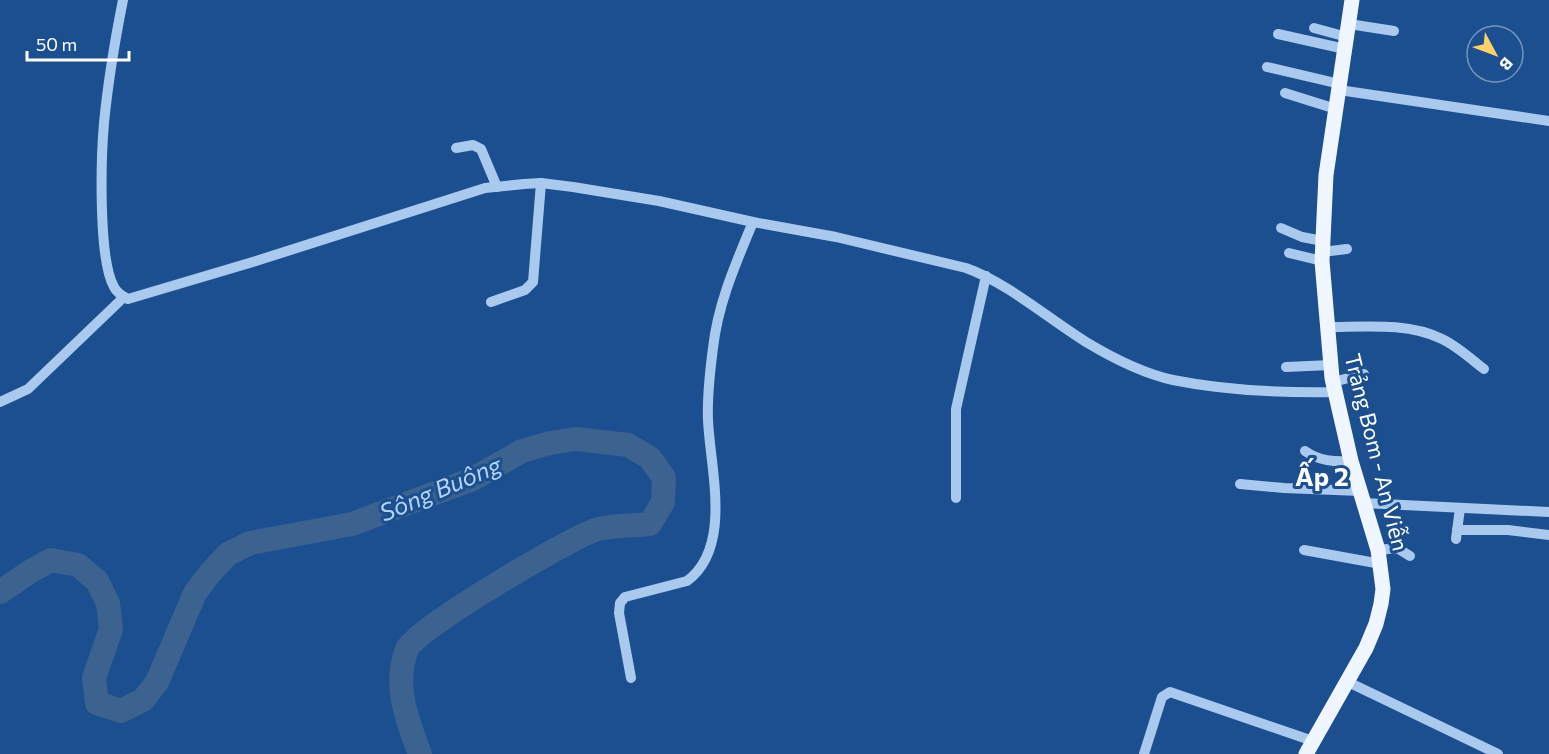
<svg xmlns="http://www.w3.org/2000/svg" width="1549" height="754" viewBox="0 0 1549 754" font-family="Commissioner,sans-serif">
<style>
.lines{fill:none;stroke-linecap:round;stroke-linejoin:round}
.river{stroke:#3c6290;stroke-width:24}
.minor{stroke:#a9c9ee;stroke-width:10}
.major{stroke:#f0f6ff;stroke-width:15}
.labels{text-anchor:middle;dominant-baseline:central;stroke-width:6;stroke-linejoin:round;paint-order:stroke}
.street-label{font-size:22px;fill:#fff;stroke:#1b4f8f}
.water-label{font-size:24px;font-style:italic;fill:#b5d3f5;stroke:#1b4f8f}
.quarter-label{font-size:26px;font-weight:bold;fill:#fff;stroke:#1b4f8f}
</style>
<rect width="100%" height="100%" fill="#1b4f8f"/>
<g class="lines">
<path class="river" d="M0 592 31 571 51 560 78 565 97 581 108 603 111 629 94 678 97 703 121 711 143 700 157 682 195 593 211 572 228 554 250 543 352 524 473 479 522 451 550 443 576 439 628 445 650 458 664 478 663 502 650 524C632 526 612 525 595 530 569 539 415 629 407 649 393 685 407 720 420 754"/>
<g class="minor">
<path d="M123 0C115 40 108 82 104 123 101 157 98 259 114 287 117 293 122 296 128 299L256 261 485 188 524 184 541 183 573 187 659 201 753 222 836 237 966 268C1006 282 1049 319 1086 342 1111 357 1145 374 1173 380 1227 391 1282 393 1337 392"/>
<polyline points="1349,24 1394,31"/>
<polyline points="1314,28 1347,37"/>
<polyline points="1278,34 1345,49"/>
<polyline points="1267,67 1340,84"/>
<polyline points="1339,90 1549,121"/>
<polyline points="1285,93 1336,109"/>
<polyline points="456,148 473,145 481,149 497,187"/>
<polyline points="1281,228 1302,237 1323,241"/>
<polyline points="1322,252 1347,249"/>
<polyline points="1289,253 1322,261"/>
<polyline points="491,302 525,290 533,282 541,183"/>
<path d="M1326 327C1364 327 1407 322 1442 339 1457 346 1471 359 1484 369"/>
<polyline points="1286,367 1331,365"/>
<polyline points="1333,382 1364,374"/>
<polyline points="0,402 28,389 124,297"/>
<path d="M1305 451C1319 461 1334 462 1351 461"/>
<polyline points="1240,484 1284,488 1360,491"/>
<polyline points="956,498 956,409 986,276"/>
<polyline points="1363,503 1549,512"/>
<polyline points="1457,530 1508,530 1549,535"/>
<polyline points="1456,539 1460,508"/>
<polyline points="1304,550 1381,564"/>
<polyline points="1378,550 1397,548 1410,556"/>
<path d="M631 678 619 613 620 603 625 597 687 581C733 547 710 468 708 420 707 397 710 371 713 348 718 303 736 263 753 222"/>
<polyline points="1348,682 1498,754"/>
<polyline points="1144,754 1162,697 1170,692 1313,741"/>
</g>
<polyline class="major" points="1306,754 1366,648 1376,624 1381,604 1383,589 1378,550 1351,461 1332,378 1322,261 1326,175 1352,0"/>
</g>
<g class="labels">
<g class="street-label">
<text transform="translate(1377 452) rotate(76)">Trảng Bom - An Viễn</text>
</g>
<g class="water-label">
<text transform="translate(440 488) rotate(-23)">Sông Buông</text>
</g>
<g class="quarter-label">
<text x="1322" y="475">Ấp 2</text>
</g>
</g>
<g transform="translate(1495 54) rotate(131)"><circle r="28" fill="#1b4f8f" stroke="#7695bc" stroke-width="1.5"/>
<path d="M0-4.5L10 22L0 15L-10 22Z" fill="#ffd166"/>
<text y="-9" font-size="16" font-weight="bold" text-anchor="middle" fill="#ffffff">B</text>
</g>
<path d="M27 51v9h102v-9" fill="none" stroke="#ffffff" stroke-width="3"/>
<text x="36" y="51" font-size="18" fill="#ffffff" stroke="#1b4f8f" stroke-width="4.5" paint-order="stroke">50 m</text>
</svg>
